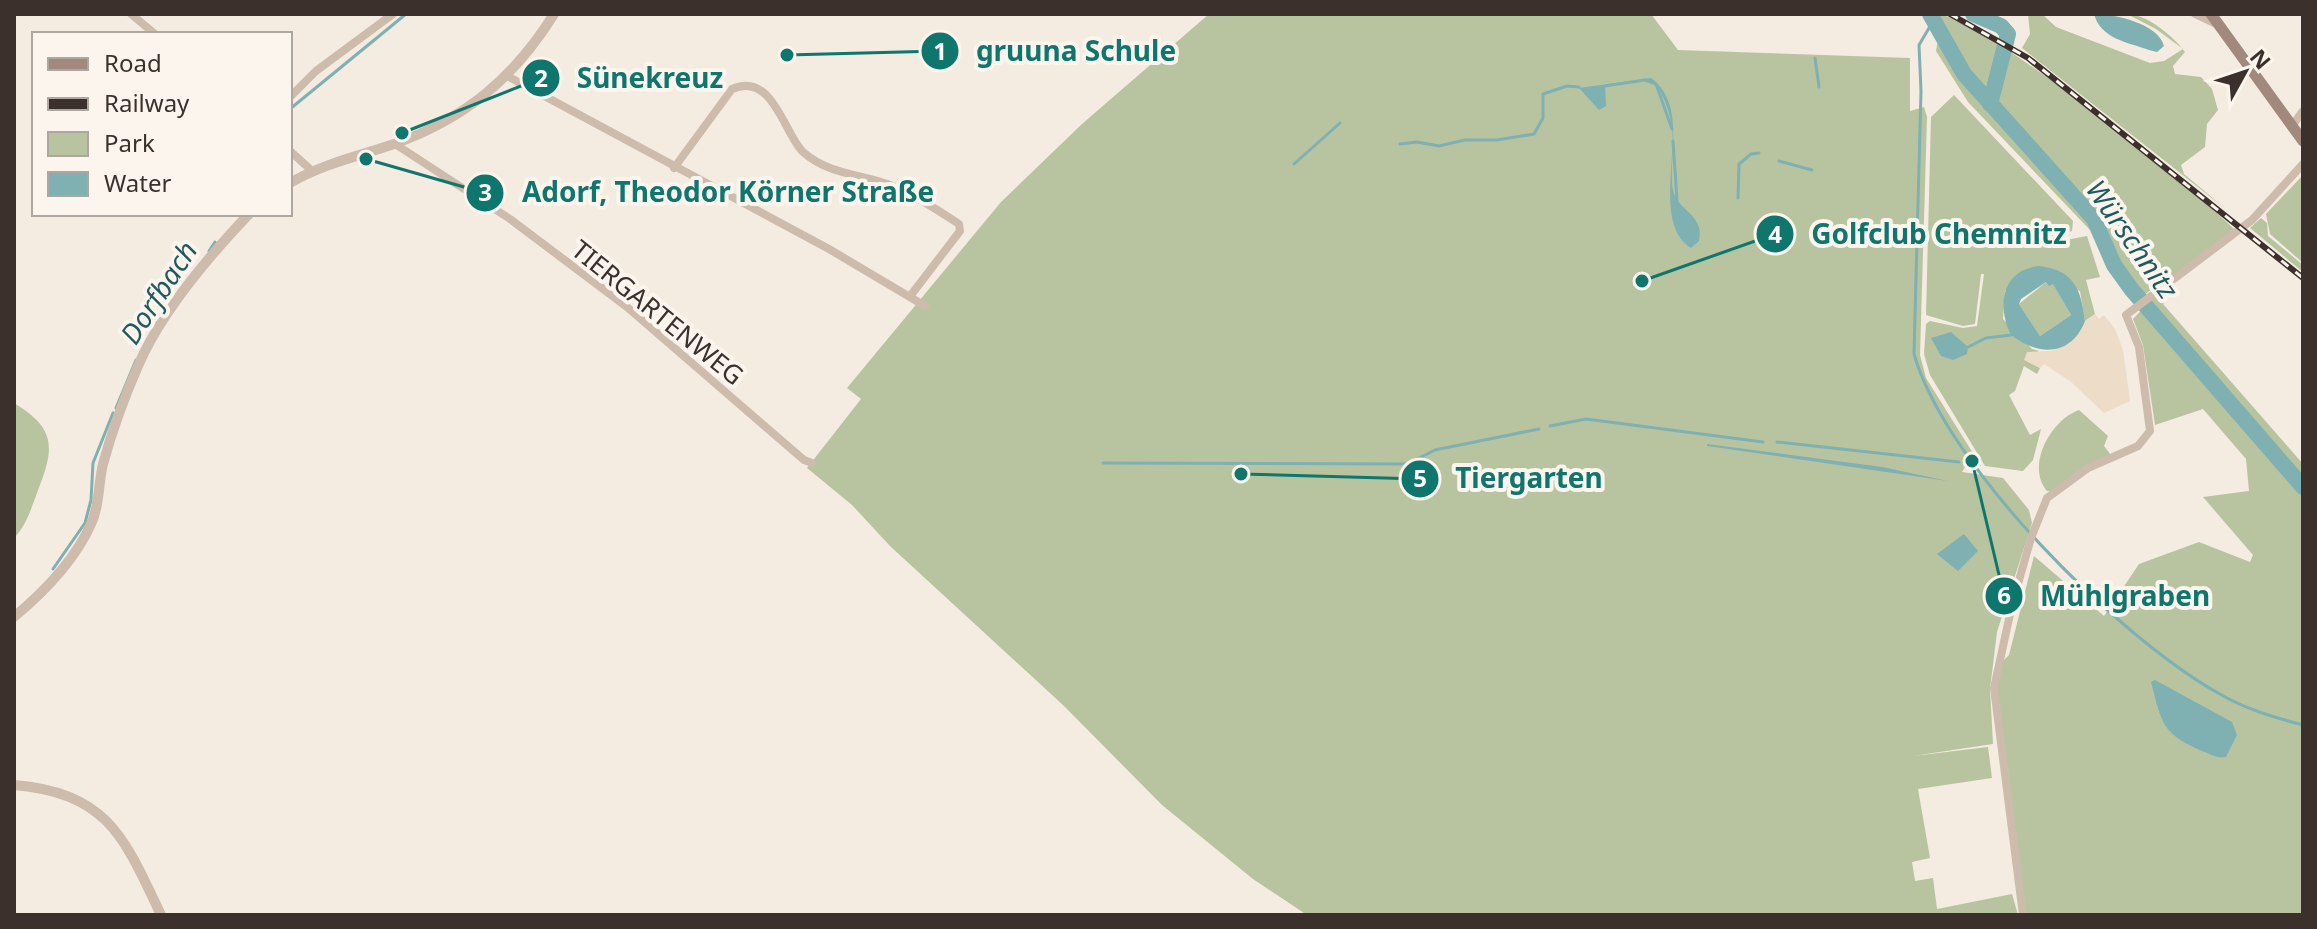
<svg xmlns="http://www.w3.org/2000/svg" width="2317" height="929" viewBox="0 0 2317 929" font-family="'Noto Sans',sans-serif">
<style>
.green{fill:#b8c4a0}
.plaza{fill:#ecdcc8}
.water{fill:#7fb0b2;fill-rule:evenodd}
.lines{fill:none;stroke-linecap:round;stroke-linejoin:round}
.stream{stroke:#7fb0b2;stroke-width:3}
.river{stroke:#7fb0b2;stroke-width:16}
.minor{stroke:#cdbbac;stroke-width:8}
.tertiary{stroke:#cdbbac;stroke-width:10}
.secondary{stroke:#a18a7d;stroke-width:11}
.rail-casing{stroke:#3b302b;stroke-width:6}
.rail{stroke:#fbf5ee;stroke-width:3;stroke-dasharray:9;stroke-linecap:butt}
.labels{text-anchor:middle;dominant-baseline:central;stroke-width:8;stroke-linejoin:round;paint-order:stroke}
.street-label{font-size:26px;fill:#3b302b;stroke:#fbf5ee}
.water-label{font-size:28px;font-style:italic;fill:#1f5a5e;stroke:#fbf5ee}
.leader{fill:none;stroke:#0f766e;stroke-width:3}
.callout-dot{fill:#0f766e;stroke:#fbf5ee;stroke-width:3}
.mark-label{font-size:24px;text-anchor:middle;font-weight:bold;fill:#fff}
.callout-label{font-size:28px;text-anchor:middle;font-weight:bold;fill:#0f766e;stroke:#fbf5ee;stroke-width:8;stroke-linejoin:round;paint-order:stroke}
</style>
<rect width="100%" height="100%" fill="#f4ebe1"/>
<g class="green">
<polygon points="1209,14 1651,14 1678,50 1910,58 1910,111 1924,107 1927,117 1920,355 1926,378 1981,466 1965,467 1962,472 2003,478 2029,510 2032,523 1997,632 1990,689 1993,744 1913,756 1988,747 1992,778 1918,789 1930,858 1912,862 1915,881 1933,878 1937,909 2012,894 2018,915 1307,915 1253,879 1162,805 1064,706 890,546 852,505 807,468 861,399 847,388 1001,202 1082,124"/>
<path d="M1937 14C1983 17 2193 188 2234 229L2164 285 2156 286 2143 296 2121 264 2096 217 1966 72 1937 22Z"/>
<path d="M2028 14H2042L2056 27 2150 63 2164 61 2183 49 2156 29 2127 14C2147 14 2173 36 2185 52L2173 66 2175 74 2201 77 2212 89 2218 110 2207 124 2205 147 2181 165 2184 174 2227 210 2022 48 2030 34Z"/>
<polygon points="1938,39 1987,106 2074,200 2095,229 2090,230 1968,102 1936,51"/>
<polygon points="1954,95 2073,221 2072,231 2064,234 2066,240 2087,236 2100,277 2086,280 2095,314 2085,321 2080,291 2023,273 2005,291 2003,319 2032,349 2039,351 2025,360 2040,368 2037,374 2024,366 2015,391 2009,395 2030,435 2041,429 2033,460 2023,471 1985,466 1930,375 1924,354 1926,324 1930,321 1963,328 1977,326 1984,274 1981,274 1975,324 1963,326 1926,315 1931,117"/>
<polygon points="2303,175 2303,263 2270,234 2266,214"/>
<polygon points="2261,218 2267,223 2268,236 2303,265 2303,272 2250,228"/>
<polygon points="2046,282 2053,283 2071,315 2040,336 2019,304"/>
<polygon points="2156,295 2166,300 2163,304 2303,464 2303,915 2022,915 1995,688 2002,662 2009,655 2034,556 2104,616 2139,564 2199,542 2250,562 2253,555 2203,497 2249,491 2246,459 2203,409 2155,425 2143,345 2133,319"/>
<path d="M14 403C58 430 54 449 37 493 31 509 26 526 14 538Z"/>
<path d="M2079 410 2108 436 2104 446 2111 455 2053 491H2047C2025 465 2052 419 2079 410Z"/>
</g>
<polygon class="plaza" points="2095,314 2099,319 2104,315 2115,329 2123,350 2130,401 2104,413 2070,381 2044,364 2040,368 2024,360 2027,352 2052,351 2070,343 2085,321"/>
<g class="water">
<path d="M2094 14C2114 14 2158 23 2164 46L2157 52 2149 50C2127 42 2101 39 2094 14Z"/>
<path d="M1651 78C1686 104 1668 155 1673 190 1677 211 1705 214 1699 241L1691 248C1657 227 1676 163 1672 127 1670 112 1664 98 1657 85L1644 79 1605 85 1606 106 1599 110 1579 88Z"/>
<path d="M2039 266C2074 270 2081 289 2085 321 2071 357 2038 356 2011 335 1997 307 2001 270 2039 266ZM2046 282 2049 286 2053 284 2071 315 2040 336 2019 304 2021 299Z"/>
<polygon points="1951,332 1968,347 1967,354 1953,360 1941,356 1931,338"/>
<polygon points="1707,444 1882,467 1948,481 1707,446"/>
<polygon points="1964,534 1978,551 1958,571 1937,554"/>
<path d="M2155 680 2232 722 2237 735 2226 757C2217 759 2211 754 2202 751 2161 733 2162 723 2151 682Z"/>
</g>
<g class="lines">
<g class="stream">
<path d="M1932 23 1919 45 1921 91 1914 354C1946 466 2117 636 2218 693 2245 709 2273 717 2303 725"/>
<polyline points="1815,58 1819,87"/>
<polyline points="1605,86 1645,80 1656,84 1672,129"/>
<polyline points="290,109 406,14"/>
<polyline points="1673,141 1677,200"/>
<polyline points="1400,144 1417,142 1439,146 1465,140 1497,140 1534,134 1543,118 1543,94 1567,86 1579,87"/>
<polyline points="1779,161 1812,170"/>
<polyline points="1294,164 1340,123"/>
<polyline points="1738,198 1739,164 1751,154 1759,153"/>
<polyline points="209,251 215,242"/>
<polyline points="1968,347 1986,338 2011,335"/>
<polyline points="116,408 136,360"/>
<polyline points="1550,426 1586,419 1763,442"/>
<polyline points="1777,442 1959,462"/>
<polyline points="1103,463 1407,464 1435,450 1539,429"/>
<polyline points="53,569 85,523 91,500 93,463 113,413"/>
</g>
<g class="river">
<polyline points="1930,14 1964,74 2094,219 2114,265 2132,290 2303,487"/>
<polyline points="1973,14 2001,26 2008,34 1990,104"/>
</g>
<g class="minor">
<polyline points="131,14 155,34"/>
<polyline points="2195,14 2216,24"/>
<polyline points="509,77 829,249 925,306"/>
<polyline points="290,97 316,71 393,14"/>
<polyline points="2291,127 2303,111"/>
<polyline points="395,144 510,219 627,307 804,460 812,463"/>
<polyline points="290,151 311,170"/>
<path d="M674 168 732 89C773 71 784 134 803 152 830 176 865 174 895 187 917 196 939 211 959 224L960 231 911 295"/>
<polyline points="2023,915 1994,688 2012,605 2031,538 2047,498 2088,468 2138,446 2150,431 2139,347 2126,315 2252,220 2303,164"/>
</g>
<g class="tertiary">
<path d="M290 183C322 164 359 156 394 144 465 119 515 77 554 14"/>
<path d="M14 617C44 592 75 560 91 524 100 505 98 484 103 464 112 431 124 398 138 366 160 314 210 255 249 214"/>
<path d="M14 785C108 793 124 837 161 915"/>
</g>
<polyline class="secondary" points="2211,14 2303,141"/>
<defs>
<polyline id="rail" points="1950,14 2028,58 2303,278"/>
</defs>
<use href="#rail" class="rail-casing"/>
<use href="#rail" class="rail"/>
</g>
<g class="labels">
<g class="street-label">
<text transform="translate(658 312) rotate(39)">TIERGARTENWEG</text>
</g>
<g class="water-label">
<text transform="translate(2133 239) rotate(55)">Würschnitz</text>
<text transform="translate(158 292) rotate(-57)">Dorfbach</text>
</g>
</g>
<path class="leader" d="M787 55L940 51M402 133L541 78M366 159L485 193M1642 281L1775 234M1241 474L1420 479M1972 461L2004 596"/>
<g class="callout-dot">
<circle cx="787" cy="55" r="8"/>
<circle cx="402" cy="133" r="8"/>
<circle cx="366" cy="159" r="8"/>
<circle cx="1642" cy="281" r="8"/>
<circle cx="1241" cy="474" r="8"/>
<circle cx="1972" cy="461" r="8"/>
<circle cx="940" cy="51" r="20"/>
<circle cx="541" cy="78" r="20"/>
<circle cx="485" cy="193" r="20"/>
<circle cx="1775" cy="234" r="20"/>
<circle cx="1420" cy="479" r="20"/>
<circle cx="2004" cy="596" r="20"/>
</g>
<g class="mark-label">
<text x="940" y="60">1</text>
<text x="541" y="87">2</text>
<text x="485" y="201">3</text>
<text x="1775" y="243">4</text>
<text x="1420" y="487">5</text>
<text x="2004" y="604">6</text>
</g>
<g class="callout-label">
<text x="1076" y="61">gruuna Schule</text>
<text x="650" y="88">Sünekreuz</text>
<text x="728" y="202">Adorf, Theodor Körner Straße</text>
<text x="1939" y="244">Golfclub Chemnitz</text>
<text x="1529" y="488">Tiergarten</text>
<text x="2125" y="606">Mühlgraben</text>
</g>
<rect width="2317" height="929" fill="none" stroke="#3b302b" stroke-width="32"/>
<rect x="32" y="32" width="260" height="184" fill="#fbf5ee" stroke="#aea6a0" stroke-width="2"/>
<rect x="48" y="58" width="40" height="12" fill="#a18a7d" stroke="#aea6a0" stroke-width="2"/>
<text x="104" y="72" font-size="24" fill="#3b302b">Road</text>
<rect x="48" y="98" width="40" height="12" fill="#3b302b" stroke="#aea6a0" stroke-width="2"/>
<text x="104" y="112" font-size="24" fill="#3b302b">Railway</text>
<rect x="48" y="132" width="40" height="24" fill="#b8c4a0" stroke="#aea6a0" stroke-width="2"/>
<text x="104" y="152" font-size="24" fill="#3b302b">Park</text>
<rect x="48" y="172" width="40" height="24" fill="#7fb0b2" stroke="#aea6a0" stroke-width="2"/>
<text x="104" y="192" font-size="24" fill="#3b302b">Water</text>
<g transform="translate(2245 72) rotate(50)" stroke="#fbf5ee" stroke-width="6" paint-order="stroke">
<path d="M0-6L14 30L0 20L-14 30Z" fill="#3b302b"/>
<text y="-12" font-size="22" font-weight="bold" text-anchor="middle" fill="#3b302b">N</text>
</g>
</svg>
